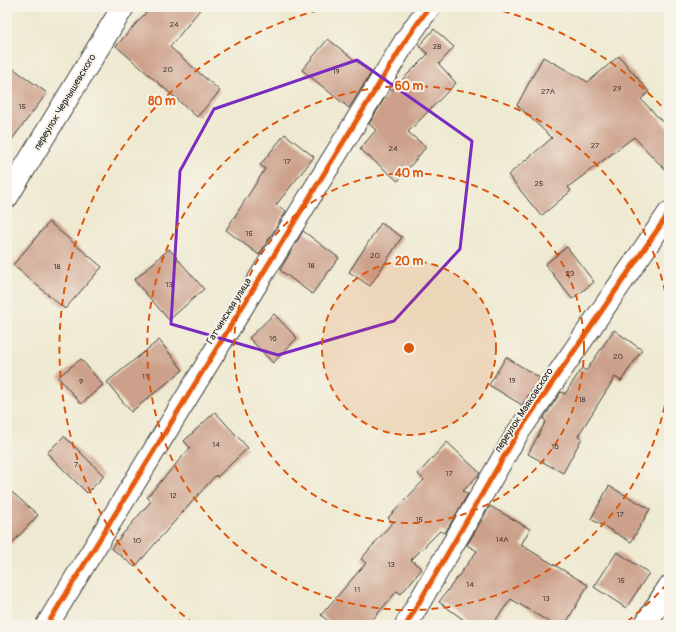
<svg xmlns="http://www.w3.org/2000/svg" width="676" height="632" viewBox="0 0 676 632" font-family="Pangolin,sans-serif">
<style>
.building{fill:#cca08a}
.lines{fill:none;stroke-linecap:round;stroke-linejoin:round}
.minor-casing{stroke:#3c3b37;stroke-width:24}
.minor{stroke:#fff;stroke-width:22}
.cycleway-casing{stroke:#f7f3e8;stroke-width:8}
.cycleway{stroke:#e8590c;stroke-width:5}
.marked{fill:none;stroke:#7b2cbf;stroke-width:3;stroke-linejoin:round}
.ring{fill:none;stroke:#de560d;stroke-width:2;stroke-dasharray:7 5}
.labels{text-anchor:middle;dominant-baseline:central;stroke-width:4;stroke-linejoin:round;paint-order:stroke}
.number-label{font-size:8px;fill:#483d38}
.street-label{font-size:10px;fill:#1c1c1c;stroke:#f7f3e8}
.centre{fill:#de560d;stroke:#f7f3e8;stroke-width:2}
.ring-label{font-size:12px;text-anchor:middle;font-weight:bold;fill:#de560d;stroke:#f7f3e8;stroke-width:4;stroke-linejoin:round;paint-order:stroke}
</style>
<rect width="100%" height="100%" fill="#f7f3e8"/>
<filter id="ink" filterUnits="userSpaceOnUse"><feTurbulence type="fractalNoise" baseFrequency=".025" numOctaves="2"/><feDisplacementMap in="SourceGraphic" scale="8" xChannelSelector="R" yChannelSelector="G"/><feConvolveMatrix kernelMatrix="1 2 1 2 8 2 1 2 1" color-interpolation-filters="sRGB"/></filter>
<filter id="wash" filterUnits="userSpaceOnUse"><feTurbulence type="fractalNoise" baseFrequency=".012" numOctaves="4" result="noise"/><feDisplacementMap in="SourceGraphic" scale="16" xChannelSelector="R" yChannelSelector="G"/><feGaussianBlur stdDeviation="0.9" result="paint"/><feColorMatrix in="noise" values="0 0 0 0 0 0 0 0 0 0 0 0 0 0 0 0 0 1.4 0 .05"/><feComposite in="paint" operator="in"/></filter>
<g filter="url(#wash)">
<rect width="100%" height="100%" fill="#eee9d0"/>
<g id="blocks">
<g class="building">
<polygon points="151,7 202,7 170,47 220,91 197,117 116,46"/>
<polygon points="434,29 454,47 439,64 456,83 408,132 426,147 398,181 360,149 376,130 369,124 390,89 392,90 428,54 419,46"/>
<polygon points="328,39 371,73 349,108 302,70"/>
<polygon points="619,56 649,92 641,99 669,129 669,174 634,137 568,187 571,191 541,216 508,175 552,138 517,105 543,57 588,82"/>
<polygon points="7,64 47,93 7,146"/>
<polygon points="285,134 314,157 276,205 286,211 259,255 226,230 265,169 260,165"/>
<polygon points="49,222 102,267 65,309 13,265"/>
<polygon points="381,223 402,237 370,286 349,272"/>
<polygon points="303,231 339,258 312,294 280,270"/>
<polygon points="567,247 594,282 572,299 545,264"/>
<polygon points="169,249 204,289 169,320 134,280"/>
<polygon points="274,314 297,338 273,363 249,338"/>
<polygon points="614,330 642,350 621,381 615,377 578,436 582,438 563,473 528,454 546,421 543,419 561,392 565,394 582,368 586,371"/>
<polygon points="159,340 183,370 131,412 107,382"/>
<polygon points="506,357 540,378 522,405 489,385"/>
<polygon points="81,359 103,385 81,404 58,377"/>
<polygon points="215,412 248,448 217,477 216,475 159,539 135,567 111,548 151,501 147,497 190,448 184,441"/>
<polygon points="64,436 104,476 87,493 47,453"/>
<polygon points="447,442 480,473 463,491 468,494 445,533 440,531 411,560 422,569 401,594 397,591 368,625 333,625 321,615 366,563 361,559 393,522 388,518 424,480 418,474"/>
<polygon points="609,486 650,509 631,542 591,519"/>
<polygon points="7,488 38,515 7,549"/>
<polygon points="490,506 530,529 521,545 588,585 565,625 554,625 511,599 492,625 471,625 439,602 477,551 467,545"/>
<polygon points="617,552 649,573 626,608 594,587"/>
</g>
</g>
</g>
<g filter="url(#ink)">
<use href="#blocks" fill-opacity="0" stroke="#3c3b37" stroke-width="1"/>
<g class="lines">
<defs>
<g id="minor">
<polyline points="7,197 123,7"/>
<polyline points="47,625 406,40 429,7"/>
<polyline points="406,625 517,434 669,213"/>
<polyline points="645,625 669,587"/>
</g>
</defs>
<use href="#minor" class="minor-casing"/>
<use href="#minor" class="minor"/>
<defs>
<g id="cycleway">
<polyline points="47,625 406,40 429,7"/>
<polyline points="406,625 517,434 669,213"/>
</g>
</defs>
<use href="#cycleway" class="cycleway-casing"/>
<use href="#cycleway" class="cycleway"/>
</g>
</g>
<path class="marked" d="M357 60 472 141 460 249 394 321 278 355 171 324 180 171 214 109Z"/>
<circle cx="409" cy="348" r="87" fill="#de560d" fill-opacity=".12"/>
<g class="ring">
<circle cx="409" cy="348" r="87"/>
<circle cx="409" cy="348" r="175"/>
<path d="M669 382A262 262 0 1 1 669 314"/>
<path d="M667 584A350 350 0 0 1 624 624M194 624A350 350 0 0 1 327 8M491 8A350 350 0 0 1 667 112"/>
</g>
<g class="labels">
<g class="number-label">
<text x="174" y="24">24</text>
<text x="437" y="46">28</text>
<text x="168" y="69">20</text>
<text x="336" y="71">19</text>
<text x="617" y="88">29</text>
<text x="548" y="91">27А</text>
<text x="22" y="106">15</text>
<text x="595" y="145">27</text>
<text x="393" y="148">24</text>
<text x="287" y="161">17</text>
<text x="539" y="183">25</text>
<text x="249" y="233">15</text>
<text x="375" y="255">20</text>
<text x="311" y="265">18</text>
<text x="57" y="266">18</text>
<text x="570" y="273">23</text>
<text x="169" y="284">13</text>
<text x="273" y="338">16</text>
<text x="618" y="356">20</text>
<text x="145" y="376">11</text>
<text x="512" y="380">19</text>
<text x="81" y="381">9</text>
<text x="582" y="399">18</text>
<text x="216" y="444">14</text>
<text x="555" y="446">16</text>
<text x="76" y="464">7</text>
<text x="449" y="473">17</text>
<text x="173" y="495">12</text>
<text x="620" y="514">17</text>
<text x="419" y="519">15</text>
<text x="502" y="539">14А</text>
<text x="137" y="540">10</text>
<text x="391" y="564">13</text>
<text x="621" y="580">15</text>
<text x="470" y="584">14</text>
<text x="357" y="589">11</text>
<text x="546" y="598">13</text>
</g>
<g class="street-label">
<text transform="translate(65 102) rotate(-59)">переулок Чернышевского</text>
<text transform="translate(229 311) rotate(-58)">Гатчинская улица</text>
<text transform="translate(524 410) rotate(-57)">переулок Маяковского</text>
</g>
</g>
<circle cx="409" cy="348" r="6" class="centre"/>
<g class="ring-label">
<text x="409" y="90">60 m</text>
<text x="162" y="105">80 m</text>
<text x="409" y="177">40 m</text>
<text x="409" y="265">20 m</text>
</g>
<rect width="676" height="632" fill="none" stroke="#f7f3e8" stroke-width="24"/>
</svg>
